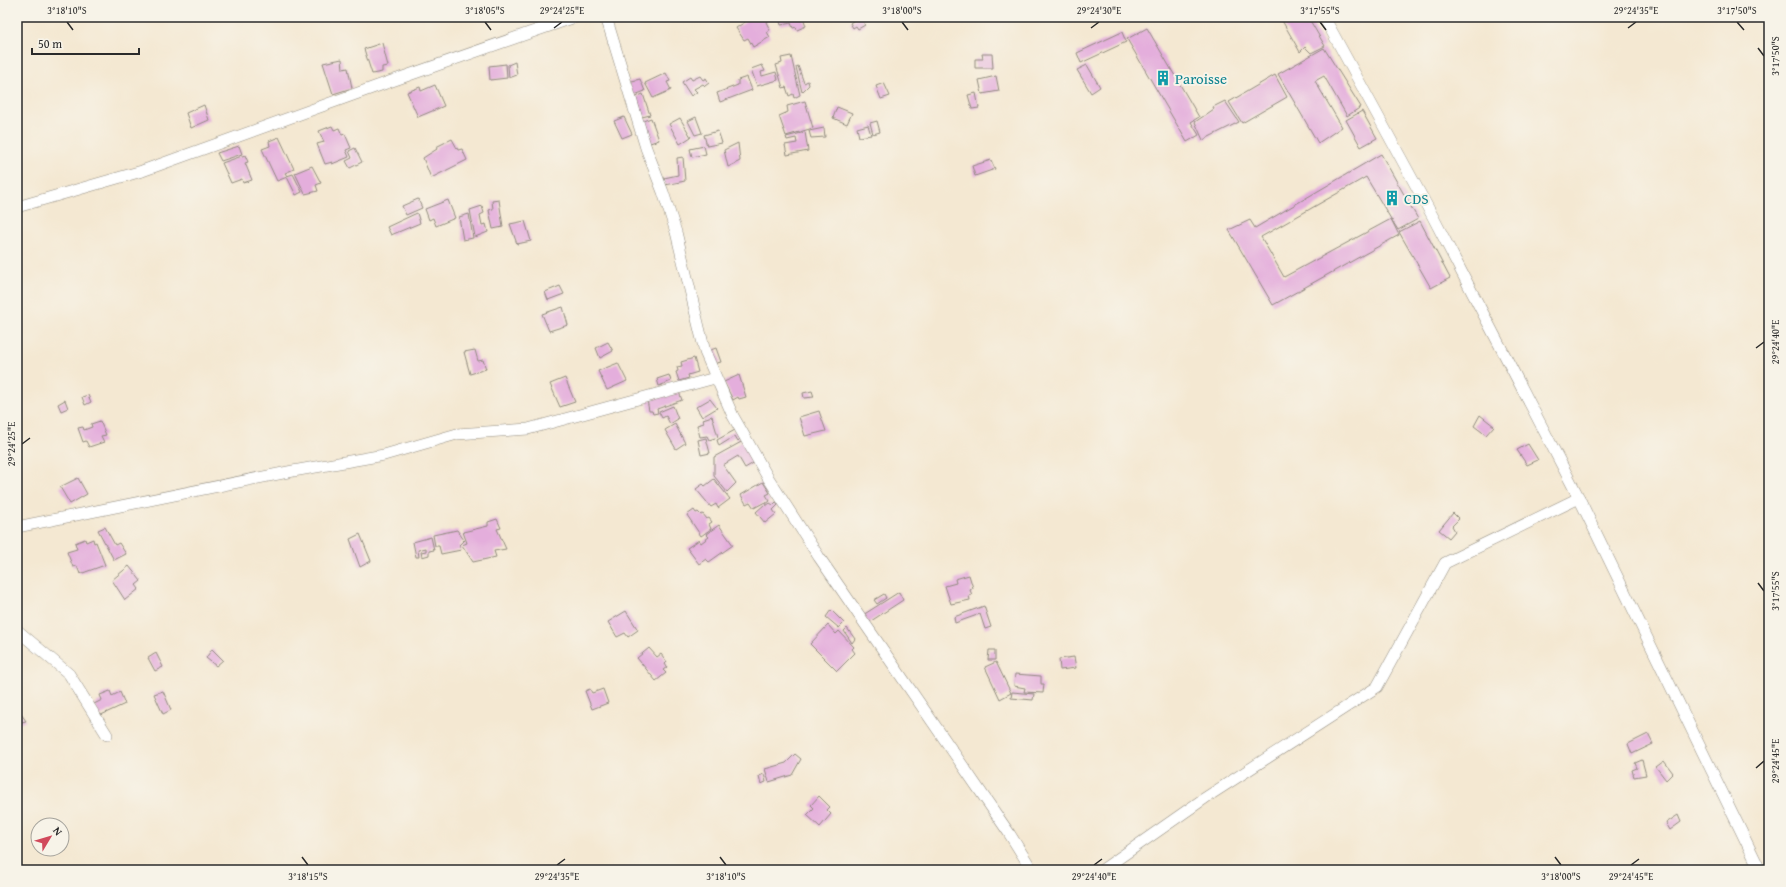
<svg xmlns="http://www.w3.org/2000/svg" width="1786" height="887" viewBox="0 0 1786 887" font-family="'Gentium Book Plus',serif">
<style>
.building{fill:#e4aedc;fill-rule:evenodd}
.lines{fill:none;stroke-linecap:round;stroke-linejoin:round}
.street-casing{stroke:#908a7e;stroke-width:12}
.street{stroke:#fff;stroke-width:11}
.ticks{fill:none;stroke:#2b2b2b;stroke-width:1.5}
.labels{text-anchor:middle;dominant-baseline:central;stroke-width:4;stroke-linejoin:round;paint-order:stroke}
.culture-label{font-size:15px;fill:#0d838f;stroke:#f7f3e8;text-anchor:start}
.neatline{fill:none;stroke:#2b2b2b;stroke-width:1.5}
.ticks-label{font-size:10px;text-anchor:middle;fill:#2b2b2b}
</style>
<rect width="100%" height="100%" fill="#f7f3e8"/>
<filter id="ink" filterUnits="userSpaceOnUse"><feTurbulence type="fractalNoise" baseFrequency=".025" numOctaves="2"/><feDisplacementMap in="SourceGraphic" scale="8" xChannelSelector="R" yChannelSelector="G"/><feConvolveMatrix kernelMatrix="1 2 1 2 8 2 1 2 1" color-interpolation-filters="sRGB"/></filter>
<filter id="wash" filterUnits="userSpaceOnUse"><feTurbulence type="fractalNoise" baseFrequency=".012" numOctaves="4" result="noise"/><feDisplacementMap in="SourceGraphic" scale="16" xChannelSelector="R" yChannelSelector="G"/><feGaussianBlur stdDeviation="0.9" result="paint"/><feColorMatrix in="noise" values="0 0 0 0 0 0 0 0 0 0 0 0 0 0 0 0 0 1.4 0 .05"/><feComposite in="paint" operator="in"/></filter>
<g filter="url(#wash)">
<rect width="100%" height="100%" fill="#f4e8d2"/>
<g id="blocks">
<g class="building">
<polygon points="743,17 765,17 768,21 766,22 770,30 767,32 770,37 753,47 748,38 744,40 736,28 745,22"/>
<polygon points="779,17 803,17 806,26 797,30 796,27 793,28 791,23 781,25"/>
<polygon points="858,17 864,19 862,20 865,25 858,29 856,26 853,28 850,23"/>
<polygon points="1280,17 1308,17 1325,46 1311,53 1305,47 1300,52"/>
<polygon points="1147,28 1199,117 1191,122 1199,135 1187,142 1127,39"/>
<polygon points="1122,32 1126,42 1081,63 1077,53"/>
<polygon points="382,43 388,66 382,67 382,72 372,74 364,49"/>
<polygon points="1324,48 1361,107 1347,116 1324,76 1315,81 1342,127 1318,143 1278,74"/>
<polygon points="982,54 992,54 993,68 975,68 975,59 983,59"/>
<polygon points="791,56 800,95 794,98 793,94 789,96 786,87 783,88 776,65 782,63 781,58"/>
<polygon points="342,59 343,69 348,68 352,88 333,94 323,63"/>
<polygon points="515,62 517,75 509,78 508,65"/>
<polygon points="506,64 507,78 490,80 489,66"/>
<polygon points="762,65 765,71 761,72 762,76 776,72 778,80 757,86 751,69"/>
<polygon points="1087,65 1100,87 1091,93 1077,70"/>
<polygon points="798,66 804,83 808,81 809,85 802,92 796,67"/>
<polygon points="666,73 670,81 667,82 671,90 653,98 645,83"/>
<polygon points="1275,75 1287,97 1242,123 1229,102"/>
<polygon points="700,76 703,80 706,78 709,83 705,86 703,84 694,89 697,92 691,96 682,82 690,77 692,80"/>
<polygon points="996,76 999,91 982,94 979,80"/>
<polygon points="747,77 752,90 720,102 717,93 738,85 738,80"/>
<polygon points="640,79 645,91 632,96 628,82"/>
<polygon points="884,83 890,96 881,99 876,86"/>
<polygon points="435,85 444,106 418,117 407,92 420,87 421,91"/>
<polygon points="976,93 979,108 972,109 968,95"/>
<polygon points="643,94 650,115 642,117 636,97"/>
<polygon points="805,101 813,128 786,136 779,116 788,112 787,106"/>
<polygon points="1225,101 1239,122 1203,140 1195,122 1214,109 1213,107"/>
<polygon points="204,105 209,120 191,128 186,113"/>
<polygon points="837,107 852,113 847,124 833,118"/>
<polygon points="1362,111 1377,138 1361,147 1346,120"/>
<polygon points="624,117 632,134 622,138 614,121"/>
<polygon points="696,117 702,133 695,135 688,121"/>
<polygon points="651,118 659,140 650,143 643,121"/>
<polygon points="680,118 691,137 680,144 669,124"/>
<polygon points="877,121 880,132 873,134 870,123"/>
<polygon points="868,125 871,135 859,137 857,128"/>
<polygon points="332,126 334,130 339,128 342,135 345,134 351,148 346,150 349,157 332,164 332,162 325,164 317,144 324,142 319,131"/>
<polygon points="824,128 825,137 811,138 809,131"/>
<polygon points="718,131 722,143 707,146 704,135"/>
<polygon points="805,132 808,151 787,155 785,145 797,143 796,138 787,140 786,137"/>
<polygon points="279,137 294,169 285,173 287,176 293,174 302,192 296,195 287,177 277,181 262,149 270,146 269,141"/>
<polygon points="452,139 458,150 462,149 467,160 431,178 423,158 437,149 436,147"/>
<polygon points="738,143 740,161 728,167 724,150"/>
<polygon points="239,146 242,154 221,161 217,153"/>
<polygon points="704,146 706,154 692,157 690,149"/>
<polygon points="355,148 362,162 350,168 346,161 352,158 349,151"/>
<path d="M1381 154 1418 219 1398 230 1391 219 1399 235 1273 305 1229 230 1250 220 1255 228ZM1366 177 1391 219 1284 277 1261 237Z"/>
<polygon points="245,155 248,162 245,163 252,180 243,183 242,179 231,183 222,163"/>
<polygon points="683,157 685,181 665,185 664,178 678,175 677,158"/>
<polygon points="991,160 995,169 975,176 972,166"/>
<polygon points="312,166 321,183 316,185 318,191 305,194 295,173"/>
<polygon points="418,199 422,208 406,215 402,206"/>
<polygon points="448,200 455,218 436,226 433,218 429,220 425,209"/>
<polygon points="499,200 503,227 493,229 489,210 493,209 492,201"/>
<polygon points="482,206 484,213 480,215 482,225 486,224 488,232 475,237 470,210"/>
<polygon points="417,213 420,223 391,235 387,227"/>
<polygon points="469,214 473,238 463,240 459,217"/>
<polygon points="525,221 531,241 517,244 510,224"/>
<polygon points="1420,221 1450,278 1431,288 1399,232"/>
<polygon points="560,286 564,294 548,300 545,292"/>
<polygon points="563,307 568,325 549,331 542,314"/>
<polygon points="608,342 613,351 600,358 596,348"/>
<polygon points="716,348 721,362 713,364 708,351"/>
<polygon points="475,350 478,361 483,360 486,369 470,374 464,352"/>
<polygon points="694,358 698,372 688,375 689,378 679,381 676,372 678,371 677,367 682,366 681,362"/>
<polygon points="618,363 627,381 607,390 598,371"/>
<polygon points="669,375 671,381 659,386 657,379"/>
<polygon points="739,375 746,397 739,399 738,397 733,400 724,382"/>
<polygon points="565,378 575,402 560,407 550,384"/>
<polygon points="812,391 814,397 804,398 803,393"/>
<polygon points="679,392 682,400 657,409 658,413 653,414 652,411 649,411 647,400"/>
<polygon points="88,395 91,402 85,405 82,397"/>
<polygon points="710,399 717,408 702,417 696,407"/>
<polygon points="65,400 68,408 61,411 58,404"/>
<polygon points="673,406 678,419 670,424 666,416 662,418 659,412"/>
<polygon points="819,411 826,431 805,436 799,417"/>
<polygon points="1480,415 1494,426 1486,435 1474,426"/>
<polygon points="712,416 718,437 709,440 707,436 700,437 697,425 704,423 703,419"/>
<polygon points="100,421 106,435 101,436 104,442 89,447 86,441 83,442 78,428 83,427 84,430 92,427 91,424"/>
<polygon points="675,424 685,443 676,449 665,430"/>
<polygon points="735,430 740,439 738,441 735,436 719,446 717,440"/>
<polygon points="706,438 710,453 701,455 698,440"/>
<polygon points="743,441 755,462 745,468 738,456 723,465 736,483 727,492 714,476 714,457"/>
<polygon points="1528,444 1538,460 1527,465 1517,450"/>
<polygon points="78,478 87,494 70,504 60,487"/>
<polygon points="714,479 730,499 718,508 716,504 711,507 696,489 703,484 705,486"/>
<polygon points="763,482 770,493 766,495 770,501 766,504 765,502 754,508 750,502 746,504 741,495"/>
<polygon points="776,502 778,505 773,510 776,514 765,523 756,512 765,504 766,506 770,503 773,505"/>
<polygon points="694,510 696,513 698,512 701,515 703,514 707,519 709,518 712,522 709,524 711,529 701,536 687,515"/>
<polygon points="1453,513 1459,519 1452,526 1455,531 1449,538 1439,530"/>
<polygon points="497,519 501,528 497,529 506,549 494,551 496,557 473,562 462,545 467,543 463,532 488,526 488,522"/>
<polygon points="719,525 733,545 709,562 706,559 699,564 687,548 699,540 701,543 709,537 706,534"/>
<polygon points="105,527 115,545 119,543 126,554 114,560 98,530"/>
<polygon points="457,530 464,540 459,545 461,550 441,554 439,546 435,546 433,535"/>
<polygon points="360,534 371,561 360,567 350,539"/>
<polygon points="431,537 434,550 429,551 429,555 422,557 421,552 426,551 426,548 418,550 419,557 416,557 413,542"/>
<polygon points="85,539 86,542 93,539 94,543 96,542 105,565 80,574 77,566 73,567 67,552 77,549 75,543"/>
<polygon points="129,566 141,581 136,585 139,589 125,600 112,580"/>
<polygon points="969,575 973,588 970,590 972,595 969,596 970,600 951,604 945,586 956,583 955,579"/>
<polygon points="899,592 903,600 868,623 863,615"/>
<polygon points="884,594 886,598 877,604 874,600"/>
<polygon points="984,606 991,627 985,629 980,614 955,623 954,617"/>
<polygon points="831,610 844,623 839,628 826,617"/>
<polygon points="626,611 638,630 628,637 625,633 617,637 608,622"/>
<polygon points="828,625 836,634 839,631 854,647 852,649 855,653 837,671 810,644"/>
<polygon points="847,628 855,639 852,643 844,631"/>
<polygon points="649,648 657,657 661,654 667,662 665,664 667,667 663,670 666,673 656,681 637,658"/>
<polygon points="212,649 223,660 216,666 206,658"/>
<polygon points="989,650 995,650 995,660 988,660"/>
<polygon points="156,653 163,667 155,671 148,658"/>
<polygon points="1074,657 1076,668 1060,670 1059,659"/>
<polygon points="996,662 1011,693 1000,699 985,667"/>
<polygon points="1015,674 1041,676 1041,684 1044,684 1043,693 1024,692 1025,688 1014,686"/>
<polygon points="590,689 592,693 603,689 608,703 592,709 585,691"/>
<polygon points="110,691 112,696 120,692 125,704 99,716 94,704 102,700 100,695"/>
<polygon points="163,691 171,710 163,714 154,694"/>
<polygon points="1012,692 1034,694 1033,700 1011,698"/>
<polygon points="19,711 26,721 17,723 17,712"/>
<polygon points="1648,734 1653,744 1632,754 1628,744"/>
<polygon points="795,754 801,759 792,775 769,782 765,769 786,763"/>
<polygon points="1642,760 1646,775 1634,777 1632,770 1637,768 1635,763"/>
<polygon points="1664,761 1673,773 1666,780 1656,767"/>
<polygon points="764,774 766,782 761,784 759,776"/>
<polygon points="819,796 830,807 827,810 831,814 820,827 807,815 814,808 811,805"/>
<polygon points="1678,815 1681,822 1670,830 1666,823"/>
</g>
</g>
</g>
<g filter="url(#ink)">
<use href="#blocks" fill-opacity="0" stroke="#908a7e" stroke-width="1"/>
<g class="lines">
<defs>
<g id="street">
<polyline points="606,17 646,148 663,192 676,232 705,352 733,416 767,476 819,557 1009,833 1032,870"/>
<polyline points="1324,17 1433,217 1579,498 1760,870"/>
<polyline points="17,207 142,171 386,83 575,17"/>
<polyline points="17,527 293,471 384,455 457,434 528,429 715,378"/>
<polyline points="17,630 69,674 107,735"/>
<polyline points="1102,870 1205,798 1377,687 1445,563 1579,498"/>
</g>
</defs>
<use href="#street" class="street-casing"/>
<use href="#street" class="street"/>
</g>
</g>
<path class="ticks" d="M67 22 73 30M485 22 491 30M902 22 908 30M1320 22 1326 30M1737 22 1744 30M554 28 562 22M1091 28 1099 22M1628 28 1636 22M1758 48 1764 56M1756 348 1764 342M22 444 30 438M1758 583 1764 591M1756 768 1764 761M302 857 308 865M720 857 726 865M1555 857 1561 865M557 865 565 859M1094 865 1102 859M1631 865 1639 859"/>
<defs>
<symbol id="building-bare" viewBox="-9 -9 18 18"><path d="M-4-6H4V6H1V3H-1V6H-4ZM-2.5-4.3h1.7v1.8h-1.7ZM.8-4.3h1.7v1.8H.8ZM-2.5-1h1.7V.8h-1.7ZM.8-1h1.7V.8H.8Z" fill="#0f9aa8" stroke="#f7f3e8" stroke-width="2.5" paint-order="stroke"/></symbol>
</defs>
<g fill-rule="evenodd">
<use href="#building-bare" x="1152" y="67" width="22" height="22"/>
<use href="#building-bare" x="1381" y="187" width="22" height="22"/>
</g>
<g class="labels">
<g class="culture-label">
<text x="1175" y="78">Paroisse</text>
<text x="1404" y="198">CDS</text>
</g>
</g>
<rect width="1786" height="887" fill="none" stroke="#f7f3e8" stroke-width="44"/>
<g transform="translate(50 837) rotate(52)"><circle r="19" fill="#f7f3e8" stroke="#a5a39c"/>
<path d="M0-3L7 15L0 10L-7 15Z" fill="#d1495b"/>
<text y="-6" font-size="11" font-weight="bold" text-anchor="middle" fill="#2b2b2b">N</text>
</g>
<path d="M32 48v6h107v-6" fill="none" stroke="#2b2b2b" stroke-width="2"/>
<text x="38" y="48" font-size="12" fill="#2b2b2b" stroke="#f7f3e8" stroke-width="3" paint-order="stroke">50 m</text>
<rect x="22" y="22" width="1742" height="843" class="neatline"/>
<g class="ticks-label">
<text x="67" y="14">3°18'10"S</text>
<text x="485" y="14">3°18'05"S</text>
<text x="562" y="14">29°24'25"E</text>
<text x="902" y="14">3°18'00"S</text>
<text x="1099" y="14">29°24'30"E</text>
<text x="1320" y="14">3°17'55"S</text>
<text x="1636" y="14">29°24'35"E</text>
<text x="1737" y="14">3°17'50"S</text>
<text transform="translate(1775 56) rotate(-90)" y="4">3°17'50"S</text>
<text transform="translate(1775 342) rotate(-90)" y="4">29°24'40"E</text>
<text transform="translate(11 444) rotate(-90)" y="4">29°24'25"E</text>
<text transform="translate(1775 591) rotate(-90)" y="4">3°17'55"S</text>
<text transform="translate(1775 761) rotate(-90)" y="4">29°24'45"E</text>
<text x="308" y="880">3°18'15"S</text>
<text x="557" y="880">29°24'35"E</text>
<text x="726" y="880">3°18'10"S</text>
<text x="1094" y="880">29°24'40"E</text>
<text x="1561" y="880">3°18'00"S</text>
<text x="1631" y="880">29°24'45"E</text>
</g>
</svg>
